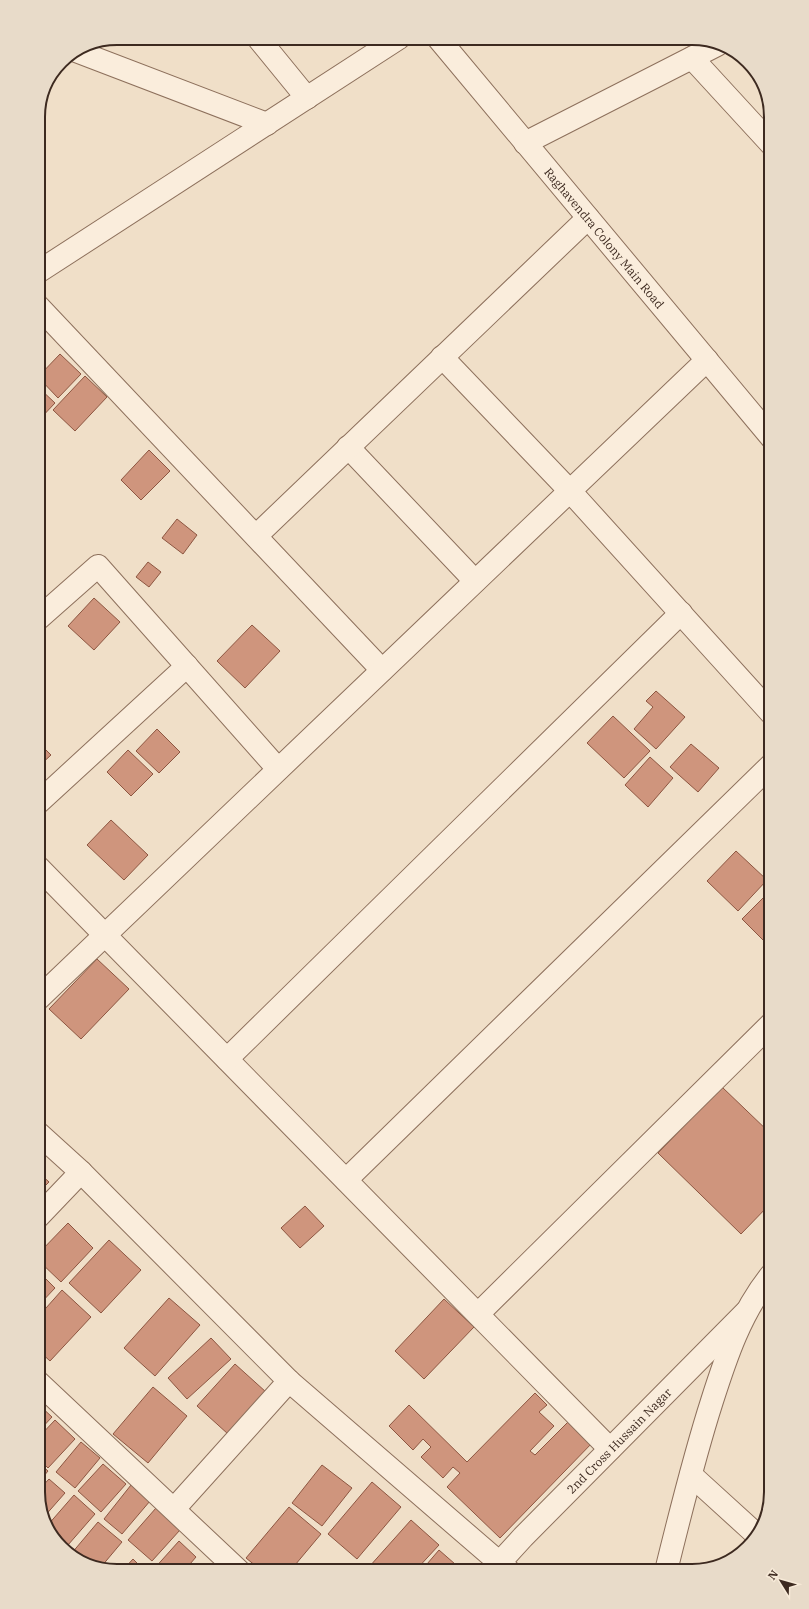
<svg xmlns="http://www.w3.org/2000/svg" width="809" height="1609" viewBox="0 0 809 1609" font-family="'IBM Plex Serif',serif">
<style>
.building{fill:#cf957d;stroke:#8d5641}
.lines{fill:none;stroke-linecap:round;stroke-linejoin:round}
.minor-casing{stroke:#8d705c;stroke-width:24}
.minor{stroke:#faeddc;stroke-width:22}
.labels{text-anchor:middle;dominant-baseline:central;stroke-width:3;stroke-linejoin:round;paint-order:stroke}
.street-label{font-size:12px;fill:#3d2a20;stroke:#f7ead8}
.rim{fill:none;stroke:#3d2a20;stroke-width:2}
</style>
<rect width="100%" height="100%" fill="#f0dfc8"/>
<g class="building">
<polygon points="60,354 81,374 58,398 38,377"/>
<polygon points="85,376 107,397 75,431 53,410"/>
<polygon points="38,387 55,403 38,421"/>
<polygon points="149,450 170,471 141,500 121,480"/>
<polygon points="38,510 43,515 38,519"/>
<polygon points="177,519 197,535 183,554 162,538"/>
<polygon points="148,562 161,572 149,587 136,577"/>
<polygon points="94,598 120,622 94,650 68,626"/>
<polygon points="252,625 280,651 245,688 217,661"/>
<polygon points="656,691 685,717 656,749 634,729 653,707 646,701"/>
<polygon points="613,716 650,751 624,778 587,743"/>
<polygon points="157,729 180,752 159,773 136,751"/>
<polygon points="38,742 51,755 38,767"/>
<polygon points="691,744 719,768 698,792 670,767"/>
<polygon points="128,750 153,774 131,796 107,772"/>
<polygon points="650,757 673,778 648,807 625,785"/>
<polygon points="111,820 148,855 124,880 87,845"/>
<polygon points="736,851 767,880 738,911 707,881"/>
<polygon points="771,890 771,948 742,919"/>
<polygon points="97,959 129,989 81,1039 49,1009"/>
<polygon points="722,1087 771,1134 771,1203 741,1234 658,1153"/>
<polygon points="38,1172 49,1182 38,1193"/>
<polygon points="305,1206 324,1226 300,1248 281,1228"/>
<polygon points="68,1223 93,1248 61,1282 38,1260 38,1254"/>
<polygon points="109,1240 141,1270 101,1313 69,1283"/>
<polygon points="38,1271 55,1288 38,1306"/>
<polygon points="62,1290 91,1317 50,1361 38,1350 38,1317"/>
<polygon points="169,1298 200,1325 155,1376 124,1348"/>
<polygon points="444,1299 474,1327 424,1379 395,1351"/>
<polygon points="211,1338 231,1359 187,1399 168,1378"/>
<polygon points="235,1364 266,1392 228,1434 197,1406"/>
<polygon points="153,1387 187,1416 148,1463 113,1434"/>
<polygon points="535,1393 547,1405 539,1412 554,1426 530,1451 535,1455 571,1419 594,1441 500,1538 447,1487 460,1473 453,1467 443,1478 421,1457 431,1447 423,1439 413,1450 389,1426 409,1405 467,1462"/>
<polygon points="771,1399 771,1413 764,1406"/>
<polygon points="38,1404 52,1417 38,1432"/>
<polygon points="55,1420 75,1439 48,1468 38,1458 38,1438"/>
<polygon points="81,1442 100,1458 75,1488 56,1472"/>
<polygon points="38,1462 48,1471 38,1483"/>
<polygon points="103,1464 126,1484 101,1512 78,1491"/>
<polygon points="322,1465 352,1488 322,1526 292,1503"/>
<polygon points="49,1479 65,1493 43,1518 38,1491"/>
<polygon points="372,1482 401,1507 357,1559 328,1534"/>
<polygon points="131,1485 150,1501 122,1534 104,1519"/>
<polygon points="74,1495 95,1514 68,1545 47,1526"/>
<polygon points="289,1507 321,1534 290,1571 262,1571 246,1558"/>
<polygon points="156,1508 180,1530 152,1561 128,1540"/>
<polygon points="411,1520 439,1545 415,1571 374,1571 369,1567"/>
<polygon points="98,1522 122,1542 101,1567 76,1557 71,1554"/>
<polygon points="179,1541 196,1557 184,1571 154,1571 153,1570"/>
<polygon points="439,1550 463,1571 421,1571"/>
<polygon points="133,1559 145,1571 122,1571"/>
<polygon points="199,1565 206,1571 194,1571"/>
</g>
<g class="lines">
<defs>
<g id="minor">
<polyline points="258,38 307,98"/>
<path id="s1" d="M438 38 771 437"/>
<polyline points="76,51 267,124"/>
<polyline points="692,58 771,144"/>
<polyline points="525,143 717,45"/>
<polyline points="38,272 399,38"/>
<polyline points="38,306 382,670"/>
<polyline points="442,357 570,491 771,713"/>
<polyline points="348,447 475,581"/>
<polyline points="256,536 588,218"/>
<polyline points="38,619 98,566 278,769"/>
<polyline points="38,803 187,666"/>
<polyline points="38,867 610,1449"/>
<polyline points="38,999 707,360"/>
<polyline points="227,1059 681,613"/>
<polyline points="38,1133 81,1172 289,1381 509,1571"/>
<polyline points="346,1180 771,765"/>
<polyline points="38,1217 81,1172"/>
<polyline points="478,1314 771,1024"/>
<polyline points="38,1382 239,1571"/>
<polyline points="691,1475 758,1536"/>
<polyline points="174,1509 289,1381"/>
<path id="s2" d="M492 1571 523 1537 746 1312"/>
<path d="M666 1571C680 1514 694 1457 712 1401 726 1357 741 1312 771 1275"/>
</g>
</defs>
<use href="#minor" class="minor-casing"/>
<use href="#minor" class="minor"/>
</g>
<g class="labels">
<g class="street-label">
<text stroke="none"><textPath href="#s1" startOffset="260">Raghavendra Colony Main Road</textPath></text>
<text stroke="none"><textPath href="#s2" startOffset="182">2nd Cross Hussain Nagar</textPath></text>
</g>
</g>
<path d="M0 0H809V1609H0ZM117 45H692A72 72 0 0 1 764 117V1492A72 72 0 0 1 692 1564H117A72 72 0 0 1 45 1492V117A72 72 0 0 1 117 45Z" fill="#e8dbc9" fill-rule="evenodd"/>
<path class="rim" d="M117 45H692A72 72 0 0 1 764 117V1492A72 72 0 0 1 692 1564H117A72 72 0 0 1 45 1492V117A72 72 0 0 1 117 45Z"/>
<g transform="translate(781 1581) rotate(307)" stroke="#f7ead8" stroke-width="3" paint-order="stroke">
<path d="M0-3L7 15L0 10L-7 15Z" fill="#3d2a20"/>
<text y="-6" font-size="11" font-weight="bold" text-anchor="middle" fill="#3d2a20">N</text>
</g>
</svg>
